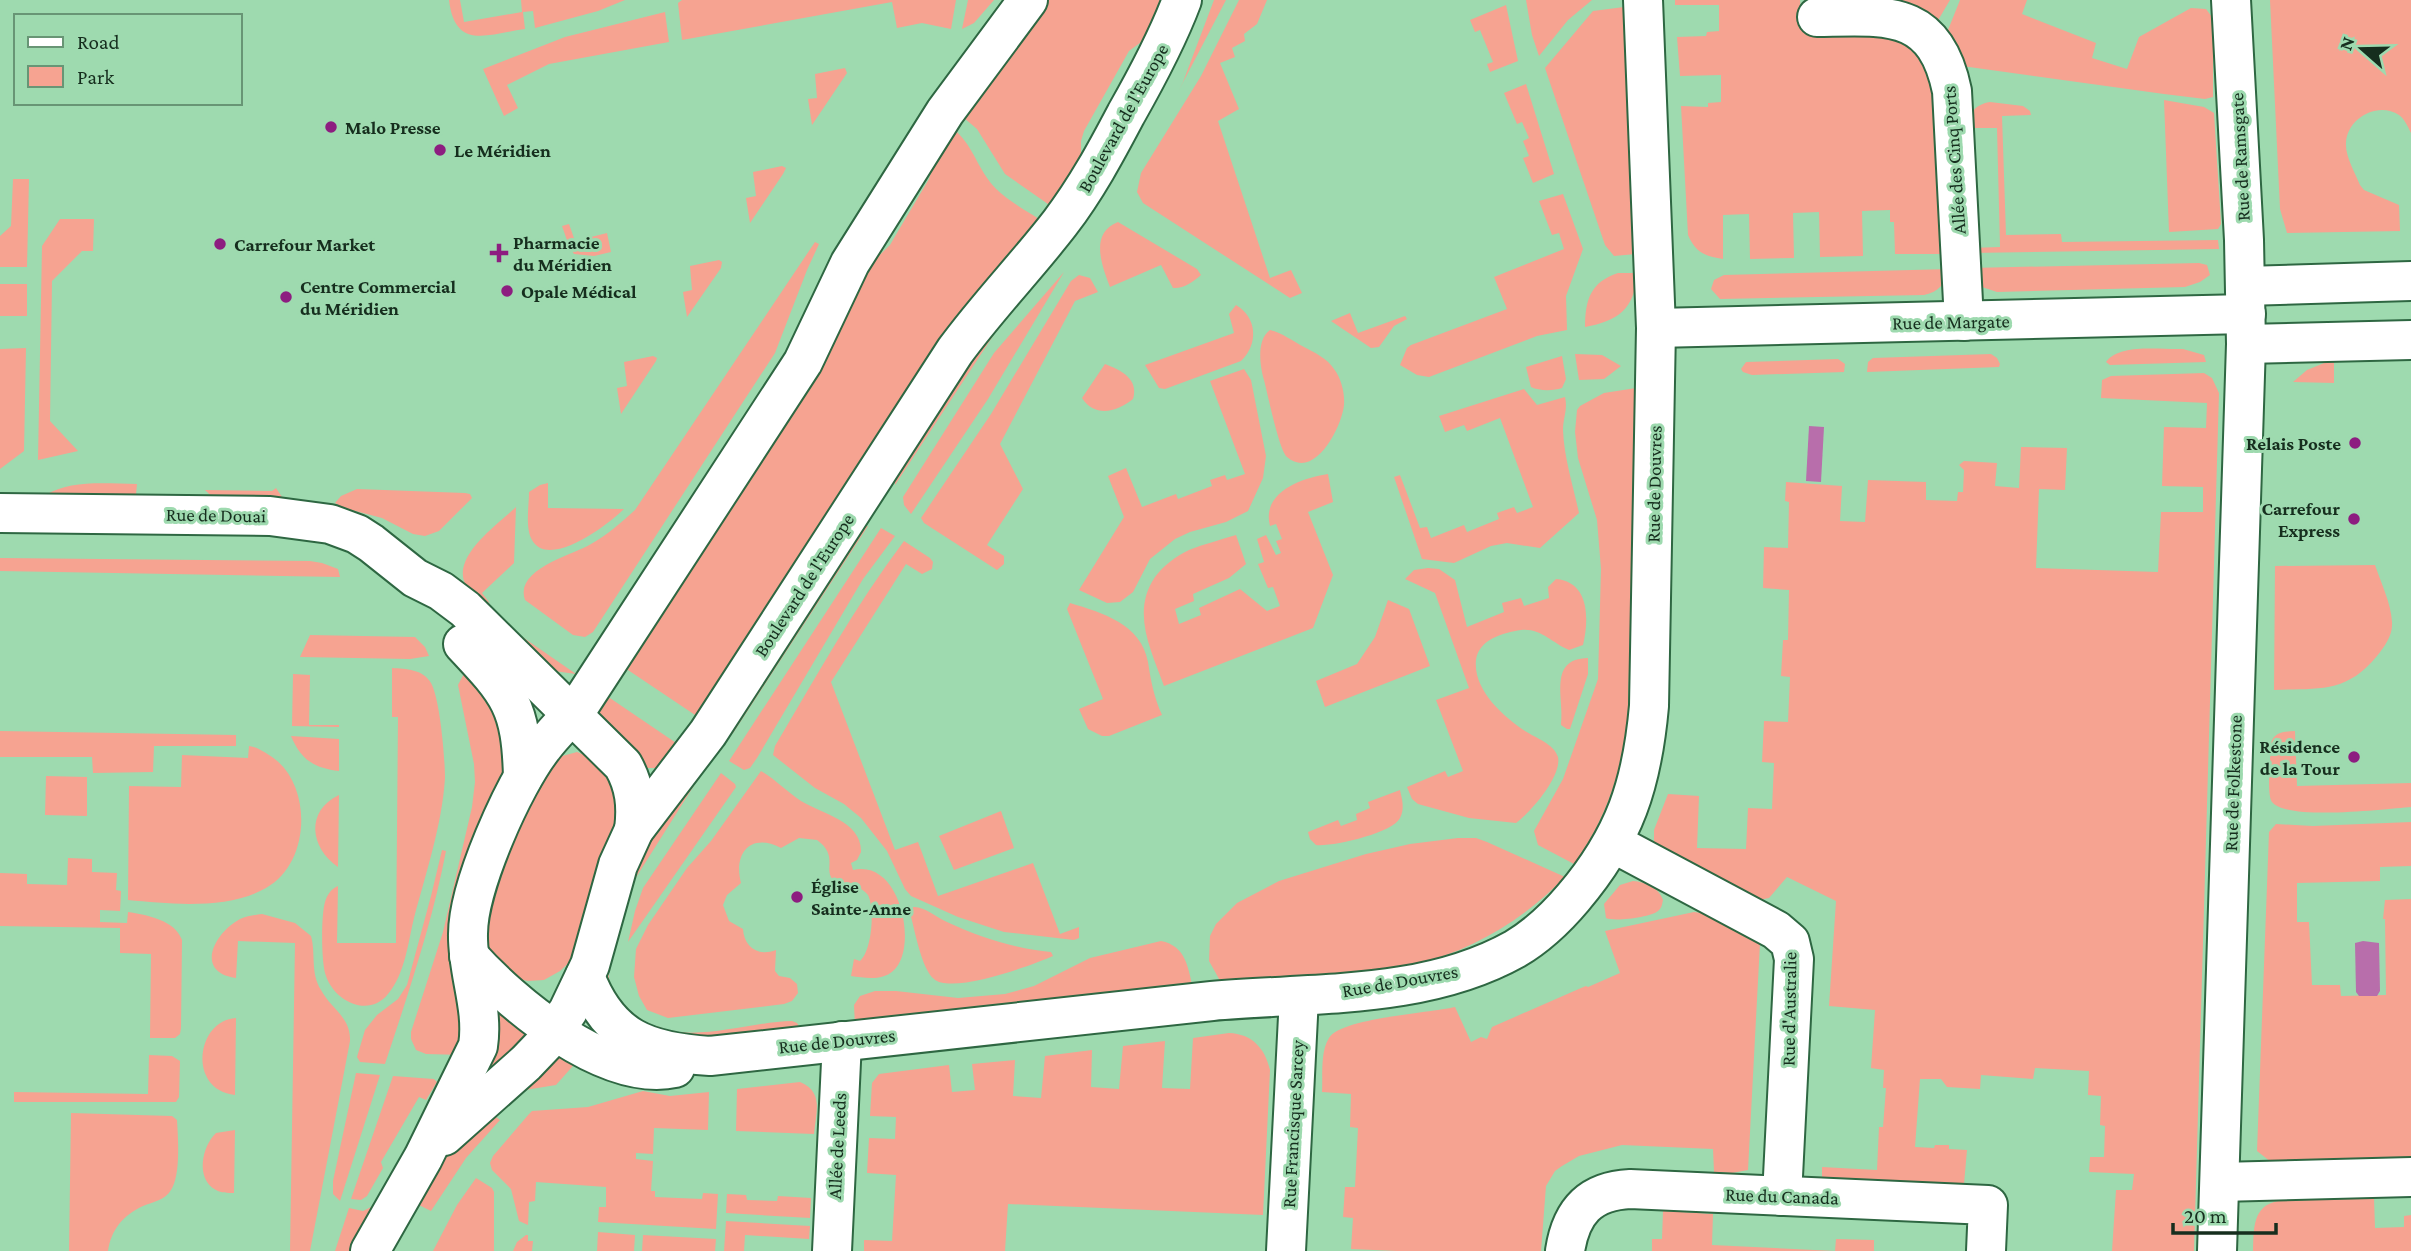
<svg xmlns="http://www.w3.org/2000/svg" width="2411" height="1251" viewBox="0 0 2411 1251" font-family="'Crimson Pro',serif">
<style>
.green{fill:#f6a391}
.water{fill:#b86eab}
.lines{fill:none;stroke-linecap:round;stroke-linejoin:round}
.street-casing{stroke:#2e6742;stroke-width:42}
.secondary-casing{stroke:#2e6742;stroke-width:42}
.street{stroke:#fff;stroke-width:38}
.secondary{stroke:#fff;stroke-width:38}
.poi-dot{fill:#8d1d80;stroke:#9edaaf;stroke-width:2.5}
.labels{text-anchor:middle;dominant-baseline:central;stroke-width:6;stroke-linejoin:round;paint-order:stroke}
.street-label{font-size:19px;fill:#162e1e;stroke:#9edaaf}
.poi-label{font-size:19px;font-weight:bold;fill:#162e1e;stroke:#9edaaf;text-anchor:start}
</style>
<rect width="100%" height="100%" fill="#9edaaf"/>
<g class="green">
<path d="M449 0H460L464 22 522 12 521 0H625L598 11 535 28 533 11 523 12 525 29C488 34 455 51 449 0Z"/>
<polygon points="682,0 956,0 951,29 922,23 897,28 892,2 682,40 678,3"/>
<polygon points="968,0 994,0 974,23 962,29"/>
<polygon points="1043,0 1170,0 1148,37 1129,51 1084,131 1081,141 1081,164 1058,211 1005,174 977,129 957,112"/>
<polygon points="1214,0 1226,0 1179,90 1183,82"/>
<polygon points="1239,0 1267,0 1257,24 1244,34 1245,41 1232,48 1235,57 1220,63 1239,109 1218,121 1270,278 1291,270 1302,293 1290,298 1143,203 1137,192 1141,173 1201,76"/>
<polygon points="1526,0 1592,0 1568,20 1539,56 1532,35"/>
<path d="M1675 0H1800L1802 28 1891 26 1934 64 1951 254H1895L1894 222H1890V210L1862 211 1863 256 1820 257 1819 212 1793 213 1794 258 1750 259 1749 214 1723 215V259C1705 256 1696 253 1688 235L1681 106 1708 107V103L1721 102V75L1680 76 1677 37 1706 36 1707 32 1719 31V5H1675Z"/>
<polygon points="1895,0 1950,0 1937,22 1899,6"/>
<polygon points="1960,0 2027,0 2022,14 2096,43 2092,58 2127,69 2139,37 2191,8 2206,9 2212,17 2213,26 2213,97 2205,99 2164,94 1962,66 1948,30"/>
<path d="M2270 0H2411V133C2408 127 2404 118 2399 115 2378 101 2347 118 2346 143 2345 156 2355 173 2360 185L2364 190 2399 205 2400 231 2287 233 2280 209Z"/>
<polygon points="1506,5 1518,61 1490,72 1487,64 1493,62 1480,30 1475,32 1470,20"/>
<polygon points="1624,7 1636,254 1614,256 1605,245 1545,68 1593,11"/>
<polygon points="665,12 669,42 549,64 507,85 518,108 504,116 483,69 565,37"/>
<polygon points="845,68 847,73 812,125 808,99 817,98 815,74"/>
<polygon points="1526,84 1554,174 1533,183 1523,158 1529,156 1523,141 1529,138 1522,122 1517,124 1504,93"/>
<polygon points="2164,100 2204,107 2214,113 2221,224 2218,229 2169,232"/>
<path d="M1990 102 2023 106 2030 111 2031 115 2002 116 2006 235 2061 234 2062 242 2218 240 2219 249 1970 253V248L2000 247 1997 128H1966C1970 113 1974 105 1990 102Z"/>
<path d="M948 124C973 144 973 159 990 182 1003 199 1029 212 1047 224L704 721 619 664 850 284 890 245 894 238 929 179 932 169 931 155Z"/>
<polygon points="782,166 786,168 783,174 750,223 746,198 756,196 753,172"/>
<polygon points="13,179 29,179 27,267 0,267 0,236 11,226"/>
<polygon points="1563,194 1583,249 1566,296 1567,330 1537,336 1429,377 1417,375 1400,365 1407,348 1411,345 1507,309 1494,277 1564,249 1559,233 1552,235 1539,201"/>
<polygon points="60,219 94,219 93,251 82,251 52,281 50,421 78,451 38,460 42,246"/>
<path d="M1118 222 1197 269 1201 275C1193 282 1183 289 1173 288L1161 265 1110 287C1102 266 1089 233 1118 222Z"/>
<polygon points="569,224 575,241 607,233 611,252 594,256 574,254 569,246 562,226"/>
<polygon points="1061,235 1071,241 995,333 895,485 895,468"/>
<path d="M815 242 819 244 807 270 775 353 593 632 585 637 573 635 525 600C514 569 573 555 591 544 607 535 621 523 635 510Z"/>
<polygon points="719,260 722,262 721,268 687,317 683,292 692,290 690,266"/>
<polygon points="2199,263 2207,265 2210,275 2200,282 2185,287 1997,292 1979,286 1971,268"/>
<path d="M1950 269C1945 283 1939 292 1924 295L1720 299 1711 289 1714 280 1724 275Z"/>
<polygon points="1064,272 988,399 911,514 904,505 903,497 994,353"/>
<path d="M1618 273H1637C1635 309 1618 321 1585 327 1585 299 1591 282 1618 273Z"/>
<polygon points="1079,275 1090,278 1098,292 1075,301 1000,444 1023,489 987,545 1004,556 1004,564 997,570 924,523 921,518 991,414 1071,281"/>
<rect x="0" y="284" width="27" height="32"/>
<path d="M1236 305C1257 317 1259 344 1241 361L1165 389 1159 388 1145 365 1234 333 1229 314Z"/>
<polygon points="1350,313 1358,333 1405,316 1407,319 1394,326 1379,347 1371,348 1331,321"/>
<path d="M1270 330C1282 333 1293 341 1304 347 1314 352 1328 359 1334 369 1341 378 1345 393 1344 405 1342 426 1315 481 1287 457 1279 450 1268 395 1264 380 1260 366 1256 340 1270 330Z"/>
<polygon points="26,348 24,451 0,469 0,349"/>
<path d="M2183 349 2204 355 2206 362 2110 365 2106 362C2120 343 2160 350 2183 349Z"/>
<polygon points="1575,354 1602,355 1621,366 1604,379 1579,380"/>
<polygon points="1991,354 1997,358 2000,364 1999,367 1867,372 1868,362 1873,358"/>
<polygon points="653,356 657,358 656,361 621,414 617,388 627,386 624,362"/>
<path d="M1562 356 1566 379 1562 388C1553 391 1539 391 1531 387L1526 367Z"/>
<polygon points="1838,359 1845,364 1844,372 1752,375 1743,372 1741,369 1746,362"/>
<polygon points="2334,359 2334,383 2293,382 2307,370"/>
<path d="M1105 364C1121 370 1139 379 1133 399 1117 412 1095 418 1082 398Z"/>
<polygon points="1244,369 1251,380 1266,456 1263,478 1248,511 1226,522 1190,532 1175,539 1150,559 1133,592 1120,602 1107,603 1079,590 1124,517 1108,476 1126,468 1142,507 1176,494 1178,499 1212,486 1210,480 1225,475 1227,480 1245,474 1210,381"/>
<polygon points="2204,373 2212,378 2219,393 2194,1251 2112,1251 2116,1190 2132,1190 2134,1174 2089,1172 2090,1157 2104,1157 2105,1126 2100,1125 2101,1096 2088,1095 2089,1071 2035,1068 2033,1079 1981,1075 1980,1089 1947,1087 1941,1079 1920,1079 1915,1147 1934,1148 1935,1145 1949,1145 1949,1149 1967,1150 1964,1184 1822,1177 1822,1167 1877,1170 1879,1127 1883,1127 1886,1088 1883,1088 1884,1070 1871,1068 1875,1010 1829,1006 1836,901 1787,877 1769,898 1753,901 1657,847 1654,842 1654,830 1668,794 1699,796 1697,848 1746,849 1748,808 1772,809 1774,763 1762,762 1764,721 1788,722 1790,677 1781,676 1783,640 1788,640 1789,590 1763,588 1764,547 1788,548 1789,502 1785,501 1786,482 1842,486 1840,521 1865,522 1868,480 1926,482 1926,500 1957,501 1958,492 1963,492 1964,470 1959,465 1964,461 1997,463 1995,486 2019,488 2021,447 2067,448 2065,490 2039,489 2036,568 2158,572 2161,512 2203,512 2203,487 2162,486 2164,427 2206,428 2207,403 2101,398 2102,380 2111,376"/>
<path d="M1636 388 1628 709C1624 765 1608 817 1574 864L1538 845 1534 831 1563 779 1598 679 1601 569 1597 520 1578 458 1575 432 1577 410 1580 406 1604 393Z"/>
<path d="M1524 389 1537 405 1565 397C1568 409 1563 418 1563 430 1564 458 1573 485 1579 513L1540 548 1507 543 1491 546 1454 563 1422 559 1394 477 1400 475 1420 528 1427 527 1431 538 1464 525 1467 532 1499 519 1497 513 1514 507 1517 513 1533 507 1500 418 1467 431 1464 425 1445 432 1439 416Z"/>
<path d="M1328 474 1333 502 1308 512 1333 575 1313 628 1164 686C1151 650 1131 612 1155 577 1163 566 1176 556 1189 550 1204 544 1220 540 1236 535L1246 564 1229 578 1193 594 1194 601 1175 609 1179 624 1201 615 1199 608 1240 589 1267 611 1280 606 1273 587 1268 588 1258 564 1264 562 1257 539 1266 535 1276 555 1281 553 1276 541 1282 539 1276 524 1270 526C1261 492 1302 478 1328 474Z"/>
<path d="M548 483V508L624 509C609 524 549 570 532 540 525 528 529 506 529 492L540 485Z"/>
<path d="M137 484 135 505 44 496C71 479 106 484 137 484Z"/>
<polygon points="276,488 282,497 273,503 222,506 205,490 272,491"/>
<polygon points="357,489 465,493 470,494 472,498 439,531 425,536 413,534 382,518 344,508 335,503 341,496"/>
<path d="M516 507 514 563 482 593 489 602 484 607C477 599 467 591 464 581 455 554 498 524 516 507Z"/>
<polygon points="868,526 733,733 727,738 862,527"/>
<polygon points="881,528 895,536 863,579 757,758 750,768 744,770 729,761"/>
<path d="M904 541 930 558 933 562 932 569 922 574 906 564 831 682 895 850 918 842 938 896 1033 863 1060 934 1079 927V938L1074 940 1004 932 958 917 911 896 905 889 887 851 861 818 844 804 815 788 773 755 775 746C816 677 855 606 904 541Z"/>
<polygon points="0,558 310,561 322,563 338,569 340,577 0,571"/>
<path d="M2375 565C2381 583 2391 603 2392 622 2393 635 2385 646 2377 656 2346 694 2318 688 2274 690L2275 566Z"/>
<path d="M1428 568 1439 569 1455 580 1467 627 1504 612 1502 603 1521 598 1524 606 1549 598 1548 587 1556 579C1590 582 1589 620 1583 645L1569 650C1552 643 1541 628 1521 630 1503 633 1479 639 1476 660 1473 690 1503 716 1525 731 1536 738 1554 744 1558 757 1562 776 1531 812 1516 823L1469 818 1418 804 1412 799 1407 787 1445 771 1448 777 1463 771 1436 700 1469 688 1435 593 1405 579 1414 570Z"/>
<polygon points="1388,600 1409,609 1430,666 1325,707 1316,681 1357,664 1375,637"/>
<path d="M1070 603C1103 613 1141 624 1148 662 1151 682 1154 697 1162 715L1109 736H1102L1088 729 1079 709 1103 699 1067 609Z"/>
<polygon points="508,627 576,674 554,671"/>
<polygon points="310,635 415,637 425,647 429,656 410,659 300,657"/>
<path d="M1588 658V674L1570 729H1567L1561 725C1565 699 1547 659 1588 658Z"/>
<path d="M392 668C406 669 423 669 431 683 440 699 445 758 445 778 442 825 426 873 414 918 408 943 405 974 388 994 369 1018 335 1002 326 976 321 964 321 915 325 902 327 895 331 889 338 886L337 943H396L398 717H392Z"/>
<polygon points="467,668 510,735 464,1002 463,1055 426,1054 416,1050 411,1039 411,1032 443,932 472,807 475,782 474,764 458,685"/>
<polygon points="293,674 310,675 309,725 339,725 339,727 292,726"/>
<polygon points="601,692 685,749 664,768 644,768 592,714"/>
<polygon points="0,731 236,735 236,746 154,746 153,772 93,773 92,757 0,757"/>
<path d="M2295 731 2297 786 2411 783V807C2386 809 2287 821 2272 802 2266 794 2271 754 2271 743 2275 731 2285 732 2295 731Z"/>
<path d="M291 736 339 739V771C314 768 301 760 291 736Z"/>
<path d="M249 746C257 747 262 751 269 755 313 781 312 863 266 888 227 910 171 904 128 900L129 786 181 787 182 755 248 758Z"/>
<polygon points="577,752 592,758 609,774 621,810 575,957 560,971 544,980 528,981 515,978 491,954 483,930 493,872 555,758"/>
<polygon points="707,765 628,890 608,969 610,989 605,971 634,852"/>
<path d="M761 771C776 780 787 792 801 801 822 814 862 821 861 852L857 860 851 863 853 870C901 858 919 949 893 971 882 981 865 978 851 976L854 959 860 961C872 950 875 909 868 895 856 880 841 891 833 880 823 869 839 856 817 840L799 838 781 848C751 832 733 853 741 883L727 895 723 905 729 921 743 929C744 947 758 957 776 950L775 971 779 976 790 978 797 984 798 993 792 1001 784 1004 668 1018 647 1010 639 996 634 977 636 949 648 925 687 868 711 841Z"/>
<polygon points="721,773 735,784 736,787 628,942 635,911 643,888"/>
<polygon points="46,776 87,777 87,816 45,815"/>
<path d="M1400 790C1402 799 1405 809 1400 818 1393 833 1332 847 1316 845L1310 839 1308 832 1338 820 1341 826 1357 820 1356 814 1370 808 1368 802Z"/>
<path d="M339 795 338 867C310 848 305 811 339 795Z"/>
<polygon points="1001,811 1014,848 954,870 939,836"/>
<polygon points="2411,822 2411,866 2380,867 2380,881 2297,883 2297,922 2309,922 2312,985 2340,985 2341,996 2386,995 2385,919 2383,919 2385,900 2411,899 2411,1163 2271,1162 2257,1151 2269,832 2276,824 2313,826"/>
<path d="M1458 838H1476L1487 842 1565 877C1522 921 1474 949 1415 965L1223 986 1209 961 1210 936 1216 924 1237 903 1279 881 1366 854 1410 844Z"/>
<path d="M442 850 446 851C432 924 408 994 385 1064L360 1062 357 1057 365 1030 377 1015 398 999 407 985 431 896Z"/>
<path d="M68 858 92 859V872L117 873 116 890 121 891 120 911 100 910V922L127 923 128 912C147 915 175 920 182 940L181 1028 180 1034 175 1038H150L151 954 120 953V928L0 926V873L27 874V884L67 885Z"/>
<path d="M1633 881C1646 882 1659 888 1663 900 1662 904 1662 908 1658 911 1651 917 1615 922 1606 918L1604 904 1620 885Z"/>
<path d="M913 907C924 906 936 917 947 922 979 937 1016 949 1051 952L1053 956C1033 965 951 995 934 979 921 968 915 930 910 913Z"/>
<path d="M1694 912 1707 914 1760 943 1748 1170 1732 1173 1714 1172 1713 1149 1622 1145 1579 1156 1562 1166 1555 1171 1546 1186 1541 1251H1397L1351 1249 1353 1218 1343 1217 1345 1187H1355L1358 1128 1350 1127 1351 1094 1322 1092C1323 1076 1320 1052 1329 1038 1341 1018 1430 1013 1455 1007L1471 1042 1481 1037 1487 1039 1492 1027 1581 988 1586 986 1588 987 1620 973 1605 931Z"/>
<path d="M262 914 295 923 311 936C316 954 310 972 321 990 331 1009 351 1017 350 1041L310 1251H290L295 943 238 941 236 978C194 972 214 933 240 919 247 916 255 915 262 914Z"/>
<path d="M1161 941C1186 946 1188 967 1193 989L855 1026 854 1005 860 996 875 991H896L958 998 1005 994 1034 986 1090 958Z"/>
<polygon points="490,1004 528,1035 494,1076 484,1069"/>
<path d="M236 1018 235 1095C187 1090 196 1020 236 1018Z"/>
<path d="M792 1021 797 1023 803 1032 695 1043 640 1026C653 1022 664 1030 677 1032 715 1036 754 1022 792 1021Z"/>
<path d="M1229 1033C1252 1034 1265 1048 1270 1070L1263 1215 1008 1204 1005 1251H864V1240L892 1241 896 1175 867 1173 869 1138 895 1139 896 1117 870 1116 872 1083 879 1074 949 1065 952 1092 975 1090 972 1064 1015 1060 1013 1096 1041 1098 1045 1056 1092 1050 1091 1087 1119 1089 1123 1046 1165 1041 1162 1088 1190 1089 1193 1038Z"/>
<polygon points="149,1055 172,1056 180,1061 179,1097 176,1102 14,1102 14,1092 148,1094"/>
<polygon points="558,1055 580,1058 556,1085 519,1091"/>
<polygon points="356,1073 380,1075 340,1201 333,1194 333,1181"/>
<polygon points="393,1076 434,1079 437,1082 426,1100 419,1097 381,1162 383,1168 367,1196 361,1200 351,1199"/>
<path d="M800 1082C824 1092 816 1112 814 1134L736 1131 737 1089Z"/>
<polygon points="643,1091 670,1096 709,1092 708,1130 654,1128 653,1154 636,1153 636,1159 653,1161 651,1191 655,1191 655,1197 702,1199 703,1193 718,1194 716,1229 598,1222 599,1207 606,1207 606,1187 536,1182 535,1201 529,1202 528,1225 519,1221 511,1189 492,1170 490,1163 493,1156 529,1114 532,1111 588,1107"/>
<polygon points="486,1110 500,1120 466,1158 431,1211 417,1204 445,1159"/>
<path d="M71 1113 172 1116 177 1120C178 1138 181 1175 171 1190 165 1200 153 1202 143 1206 123 1215 111 1230 108 1251H69Z"/>
<path d="M235 1130 234 1193C228 1193 221 1193 216 1190 195 1179 202 1146 216 1133Z"/>
<polygon points="476,1178 492,1188 494,1192 494,1251 433,1251 457,1205"/>
<polygon points="727,1194 746,1195 747,1200 777,1201 778,1196 811,1198 810,1218 726,1213"/>
<path d="M2374 1198 2375 1228 2404 1227V1216L2411 1215V1251H2253C2254 1229 2252 1206 2278 1201Z"/>
<polygon points="373,1206 349,1251 335,1251 349,1208 363,1211"/>
<polygon points="1663,1211 1713,1214 1712,1245 1835,1251 1836,1239 1874,1240 1874,1251 1652,1251 1652,1239 1662,1239"/>
<polygon points="726,1221 810,1226 809,1239 745,1235 744,1251 724,1251"/>
<polygon points="598,1232 635,1235 634,1251 597,1251"/>
<polygon points="526,1235 528,1235 528,1241 533,1241 532,1251 513,1251 517,1242"/>
<polygon points="643,1235 716,1239 715,1251 642,1251"/>
</g>
<g class="water">
<polygon points="1809,426 1824,427 1821,482 1806,481"/>
<polygon points="2363,941 2379,943 2380,991 2377,996 2359,996 2356,992 2355,943"/>
</g>
<g class="lines">
<defs>
<g id="street">
<path d="M1817 17C1886 16 1935 8 1952 91L1964 321"/>
<polyline points="2245,286 2411,281"/>
<polyline points="1656,328 2246,314"/>
<polyline points="2246,344 2411,340"/>
<path d="M0 513 270 516 330 524 357 534 371 543 415 578 441 591 465 609 623 765C635 786 637 806 634 830"/>
<path d="M463 644C510 694 521 706 523 777"/>
<polyline points="1613,843 1776,930 1790,942 1794,959 1782,1196"/>
<path d="M469 956C512 1004 606 1083 675 1068"/>
<path d="M585 976C609 1039 647 1052 710 1056 877 1037 1044 1018 1212 1001 1312 992 1424 1000 1515 949 1537 936 1557 917 1573 898 1625 837 1642 784 1649 706L1656 328 1643 0"/>
<polyline points="2220,1182 2411,1177"/>
<polyline points="832,1251 842,1041"/>
<polyline points="1286,1251 1299,997"/>
<path d="M1565 1251C1571 1212 1589 1191 1630 1189L1988 1205 1986 1251"/>
<polyline points="2217,1251 2246,344 2244,240 2231,0"/>
</g>
<g id="secondary">
<path d="M444 1136 526 1063 547 1041 568 1011 590 965 618 865 634 830 708 733 955 351C988 306 1026 267 1060 223 1086 189 1106 152 1126 114 1147 77 1167 40 1182 0"/>
<path d="M370 1251 423 1158 478 1046C484 1008 467 972 468 934 468 887 513 785 543 747 555 731 570 718 581 703L803 362 850 263 945 112 1028 0"/>
</g>
</defs>
<use href="#street" class="street-casing"/>
<use href="#secondary" class="secondary-casing"/>
<use href="#street" class="street"/>
<use href="#secondary" class="secondary"/>
</g>
<g class="poi-dot">
<circle cx="331" cy="127" r="7"/>
<circle cx="440" cy="150" r="7"/>
<circle cx="220" cy="244" r="7"/>
<path d="M495.5 242.5h7v7h7v7h-7v7h-7v-7h-7v-7h7z"/>
<circle cx="507" cy="291" r="7"/>
<circle cx="286" cy="297" r="7"/>
<circle cx="2355" cy="443" r="7"/>
<circle cx="2354" cy="519" r="7"/>
<circle cx="2354" cy="757" r="7"/>
<circle cx="797" cy="897" r="7"/>
</g>
<g class="labels">
<g class="street-label">
<text transform="translate(1123 118) rotate(-61)">Boulevard de l'Europe</text>
<text transform="translate(2240 157) rotate(-93)">Rue de Ramsgate</text>
<text transform="translate(1954 160) rotate(-94)">Allée des Cinq Ports</text>
<text transform="translate(1951 322) rotate(-1)">Rue de Margate</text>
<text transform="translate(1654 484) rotate(-89)">Rue de Douvres</text>
<text transform="translate(216 515) rotate(1)">Rue de Douai</text>
<text transform="translate(804 585) rotate(-57)">Boulevard de l'Europe</text>
<text transform="translate(2233 783) rotate(-88)">Rue de Folkestone</text>
<text transform="translate(1400 981) rotate(-10)">Rue de Douvres</text>
<text transform="translate(1789 1009) rotate(-89)">Rue d'Australie</text>
<text transform="translate(837 1041) rotate(-6)">Rue de Douvres</text>
<text transform="translate(1293 1124) rotate(-87)">Rue Francisque Sarcey</text>
<text transform="translate(837 1146) rotate(-87)">Allée de Leeds</text>
<text transform="translate(1782 1196) rotate(2)">Rue du Canada</text>
</g>
<g class="poi-label">
<text x="345" y="127">Malo Presse</text>
<text x="454" y="150">Le Méridien</text>
<text x="513" y="242">Pharmacie<tspan x="513" dy="22">du Méridien</tspan></text>
<text x="234" y="244">Carrefour Market</text>
<text x="300" y="286">Centre Commercial<tspan x="300" dy="22">du Méridien</tspan></text>
<text x="521" y="291">Opale Médical</text>
<text x="2341" y="443" text-anchor="end">Relais Poste</text>
<text x="2340" y="508" text-anchor="end">Carrefour<tspan x="2340" dy="22">Express</tspan></text>
<text x="2340" y="746" text-anchor="end">Résidence<tspan x="2340" dy="22">de la Tour</tspan></text>
<text x="811" y="886">Église<tspan x="811" dy="22">Sainte-Anne</tspan></text>
</g>
</g>
<rect x="14" y="14" width="228" height="91" fill="#9edaaf" stroke="#689575" stroke-width="2"/>
<rect x="28" y="37" width="35" height="10" fill="#ffffff" stroke="#689575" stroke-width="2"/>
<text x="77" y="49" font-size="21" fill="#162e1e">Road</text>
<rect x="28" y="66" width="35" height="21" fill="#f6a391" stroke="#689575" stroke-width="2"/>
<text x="77" y="84" font-size="21" fill="#162e1e">Park</text>
<g transform="translate(2362 49) rotate(290)" stroke="#9edaaf" stroke-width="5" paint-order="stroke">
<path d="M0-5L12 26L0 18L-12 26Z" fill="#162e1e"/>
<text y="-10" font-size="19" font-weight="bold" text-anchor="middle" fill="#162e1e">N</text>
</g>
<path d="M2173 1223v10h103v-10" fill="none" stroke="#162e1e" stroke-width="3.5"/>
<text x="2184" y="1223" font-size="21" fill="#162e1e" stroke="#9edaaf" stroke-width="5" paint-order="stroke">20 m</text>
</svg>
